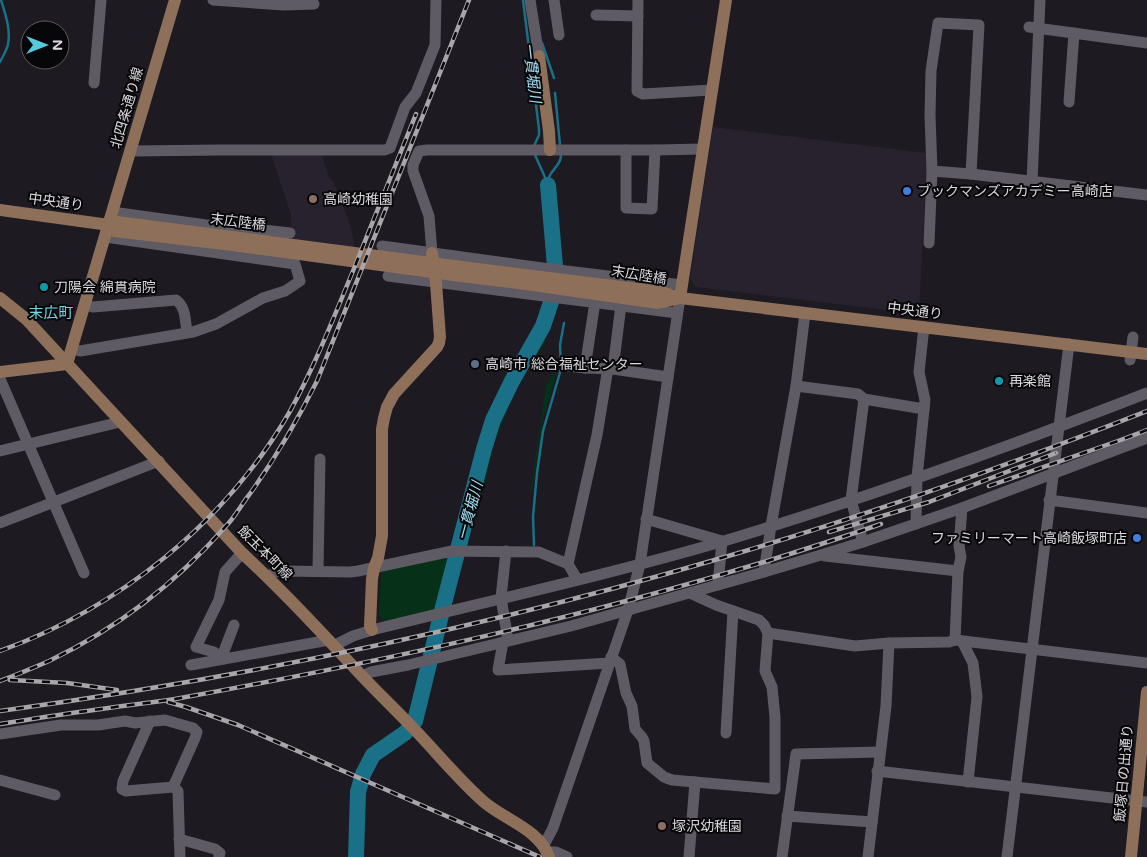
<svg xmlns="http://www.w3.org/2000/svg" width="1147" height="857" viewBox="0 0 1147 857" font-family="'Varela Round','Noto Sans JP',sans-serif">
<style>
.built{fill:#27222e}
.green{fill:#073019}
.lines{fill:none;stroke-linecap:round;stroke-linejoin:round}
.stream{stroke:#197087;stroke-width:2.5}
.river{stroke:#197087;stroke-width:16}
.street{stroke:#5f5b64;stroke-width:11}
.secondary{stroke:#8e6f5a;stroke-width:12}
.rail-casing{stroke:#a8a5ab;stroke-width:4.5}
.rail{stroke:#070608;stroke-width:2.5;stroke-dasharray:8;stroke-linecap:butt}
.shop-dot{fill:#3f7fe0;stroke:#070608;stroke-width:2}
.education-dot{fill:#8d6e63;stroke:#070608;stroke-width:2}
.culture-dot{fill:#0f9aa8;stroke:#070608;stroke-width:2}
.service-dot{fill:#5c6f8a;stroke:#070608;stroke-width:2}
.labels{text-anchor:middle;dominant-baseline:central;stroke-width:4;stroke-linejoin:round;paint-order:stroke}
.street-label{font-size:14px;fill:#dbd9de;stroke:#070608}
.poi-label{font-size:14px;fill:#dbd9de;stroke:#070608;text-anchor:start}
.water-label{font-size:15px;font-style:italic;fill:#a2e0f5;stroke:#070608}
.neighbourhood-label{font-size:15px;fill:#6ed8e7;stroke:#070608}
</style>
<rect width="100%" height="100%" fill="#1d1a21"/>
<g class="built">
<polygon points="713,127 927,153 919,314 696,287 690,279"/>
<polygon points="271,154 322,155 329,177 334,183 350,224 354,242 349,267 272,257 290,235 291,215"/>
</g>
<g class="green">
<polygon points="544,339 546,341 520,380 493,445 484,489 476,489 487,450 496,422 500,416 507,399 521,372"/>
<polygon points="558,367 548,404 543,419 531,497 531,487 546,385"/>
<polygon points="448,556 450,557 438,600 437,610 385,621 379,616 381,573 382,570"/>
</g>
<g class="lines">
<g class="stream">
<polyline points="523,0 539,129 539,135 534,146"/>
<polyline points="542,43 554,78"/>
<path d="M0 62C3 56 7 50 8 44 11 30 5 13 1 0"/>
<polyline points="555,93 560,145"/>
<polyline points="535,155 548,184"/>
<path d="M548 185C548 184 549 178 549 177 553 168 561 165 561 155"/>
<polyline points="534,545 533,517 537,473 543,431 561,369 560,345 564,323"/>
</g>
<polyline class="river" points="356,857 358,792 363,774 373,755 405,733 415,721 443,607 484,449 493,420 512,381 543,326 551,302 555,266 548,185"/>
<g class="street">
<polyline points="213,0 284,5 314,4"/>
<polyline points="530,0 539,56"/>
<polyline points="554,0 559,35"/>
<polyline points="638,0 637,91 643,94 712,90"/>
<polyline points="596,15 638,16"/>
<polyline points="1029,27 1147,43"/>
<polyline points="94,83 101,0"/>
<polyline points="1069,102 1074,33"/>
<polyline points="626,150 626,208 652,209 655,150"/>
<polyline points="130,151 221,150 385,150 390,148 405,107 416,93 435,45 436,0"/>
<polyline points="932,171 971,174 1147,195"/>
<polyline points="1032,182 1040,0"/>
<polyline points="112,212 206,225 253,229 290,233"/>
<polyline points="929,243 932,171 930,115 931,71 938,23 979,25 971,174"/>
<polyline points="382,246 550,269 682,285"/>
<polyline points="432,253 429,216 413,171 413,165 419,151 427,150 655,150 703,149"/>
<polyline points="388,276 677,313"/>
<path d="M85 305 93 307 176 300C186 307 185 320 187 332"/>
<polyline points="72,349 80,351 193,332 216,324 263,298 285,291 300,281 295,264 105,237"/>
<polyline points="1130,360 1133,337"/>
<polyline points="568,366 585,368 613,369 668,377"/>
<polyline points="585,368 595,302"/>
<polyline points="613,369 621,305"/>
<polyline points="0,379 84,573"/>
<polyline points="796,386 858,394 864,399 851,500 863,542"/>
<polyline points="864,399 924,409"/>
<polyline points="0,451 120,422"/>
<polyline points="1049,500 1147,513"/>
<polyline points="646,519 722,541 718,585"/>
<polyline points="0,523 159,461"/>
<polyline points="916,524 917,477 925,400 919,372 924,327"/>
<polyline points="506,551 501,598 508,640"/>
<polyline points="825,556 958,571"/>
<polyline points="568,564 597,435 608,368"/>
<polyline points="318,571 320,459"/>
<polyline points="764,572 771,526 796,386 805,313"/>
<polyline points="269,578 274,572 283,571 350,572 358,571 452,551 539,552 568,564 577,579"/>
<polyline points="768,633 855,646 889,643 949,642 955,640 1147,663"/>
<polyline points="955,640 958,571 961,557 959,546 962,508"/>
<polyline points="962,641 973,663 977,697 968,782"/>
<polyline points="503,642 498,670 609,663"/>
<path d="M335 645 353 636 372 630C489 601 608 575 724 541 867 498 1008 447 1147 393"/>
<polyline points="611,657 620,664 626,693 632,706 635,729 642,737 644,741 647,763 664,777 672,780 775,789 775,717 772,687 765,671 768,633 764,625 759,620 716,605 690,593"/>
<polyline points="221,659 234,625"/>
<polyline points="215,660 214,652 196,647 219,600 225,572 242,553"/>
<polyline points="191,665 329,640"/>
<polyline points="362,676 371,672 408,665 571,626 764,572 821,555 863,542 962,508 1147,438"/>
<polyline points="150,721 123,781 122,789 126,791 173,787 178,791 180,857"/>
<polyline points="726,733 733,611"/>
<polyline points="0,734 61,725 98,725 125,721 135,723 165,720 193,728 197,732 195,738 173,787"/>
<polyline points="877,771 1147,802"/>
<polyline points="0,780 55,795"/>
<polyline points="787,816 872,822"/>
<polyline points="179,839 215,849 220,853 219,857"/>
<polyline points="544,845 553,828 628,610 640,564 680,298"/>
<polyline points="548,852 556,852 567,857"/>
<polyline points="689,857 695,782"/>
<polyline points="782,857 796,754 879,752"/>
<polyline points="868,857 886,706 889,643"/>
<polyline points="1007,857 1069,344"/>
</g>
<g class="secondary">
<polyline points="539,56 549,131 550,150"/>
<polyline points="0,210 109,225 117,222 462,267 661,292 680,298 1147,354"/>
<polyline points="109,225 114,231 233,245 461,276 526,284 658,303 680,298"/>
<path d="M0 298 26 319 242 553C284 592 323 634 362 676 379 694 398 712 415 730 438 754 459 780 484 802 505 820 539 829 549 857"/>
<polyline points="680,298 726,0"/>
<polyline points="67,364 175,0"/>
<polyline points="0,372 67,364"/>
<polyline points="372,630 370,626 372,579 374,568 378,558 382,536 382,429 384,418 387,407 394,394 437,347 439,343 440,337 436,283 432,253"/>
<polyline points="1131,857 1147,692"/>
</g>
<defs>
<g id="rail">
<polyline points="989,486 1118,441 1147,430"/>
<polyline points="829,532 929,502 1056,453"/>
<path d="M0 651C119 608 225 523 289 413 314 368 333 319 353 271 374 219 395 166 416 114"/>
<polyline points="10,680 67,683 117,690"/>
<path d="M0 681C16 675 33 668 49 661 116 629 177 582 226 526 235 517 241 505 249 495 275 459 297 421 317 381L469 0"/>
<polyline points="168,702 186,707 238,725 540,857"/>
<path d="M0 711C243 678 483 628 718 559 863 517 1006 466 1147 411"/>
<path d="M0 724C32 719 63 714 94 710 121 706 149 703 175 699 414 656 652 603 881 524"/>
</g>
</defs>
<use href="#rail" class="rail-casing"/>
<use href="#rail" class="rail"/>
</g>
<g class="shop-dot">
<circle cx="907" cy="191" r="5"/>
<circle cx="1137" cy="538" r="5"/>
</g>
<g class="education-dot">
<circle cx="313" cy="199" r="5"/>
<circle cx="662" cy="826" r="5"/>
</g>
<g class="culture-dot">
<circle cx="44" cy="287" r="5"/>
<circle cx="999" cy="381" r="5"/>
</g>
<circle class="service-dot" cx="475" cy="364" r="5"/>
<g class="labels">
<g class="street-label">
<text transform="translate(127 108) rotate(-74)">北四条通り線</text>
<text transform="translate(56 202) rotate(8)">中央通り</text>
<text transform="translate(238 222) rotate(7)">末広陸橋</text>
<text transform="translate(639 275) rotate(9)">末広陸橋</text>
<text transform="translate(915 311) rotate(7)">中央通り</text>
<text transform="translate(265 553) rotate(45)">飯玉本町線</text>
<text transform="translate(1124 773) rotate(-85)">飯塚日の出通り</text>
</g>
<g class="poi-label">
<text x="917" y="191">ブックマンズアカデミー高崎店</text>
<text x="323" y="199">高崎幼稚園</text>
<text x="54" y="287">刀陽会 綿貫病院</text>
<text x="485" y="364">高崎市 総合福祉センター</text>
<text x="1009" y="381">再楽館</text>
<text x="1127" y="538" text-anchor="end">ファミリーマート高崎飯塚町店</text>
<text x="672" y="826">塚沢幼稚園</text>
</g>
<g class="water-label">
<text transform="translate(532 73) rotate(83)">一貫堀川</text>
<text transform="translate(470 511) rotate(-75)">一貫堀川</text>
</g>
<g class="neighbourhood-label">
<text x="51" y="313">末広町</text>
</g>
</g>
<g transform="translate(45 45) rotate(90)"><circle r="24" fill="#070608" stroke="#5c5a5e"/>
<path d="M0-4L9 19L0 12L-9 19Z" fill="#53cbdb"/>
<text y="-8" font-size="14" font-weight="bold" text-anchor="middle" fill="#dbd9de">N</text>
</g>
</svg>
